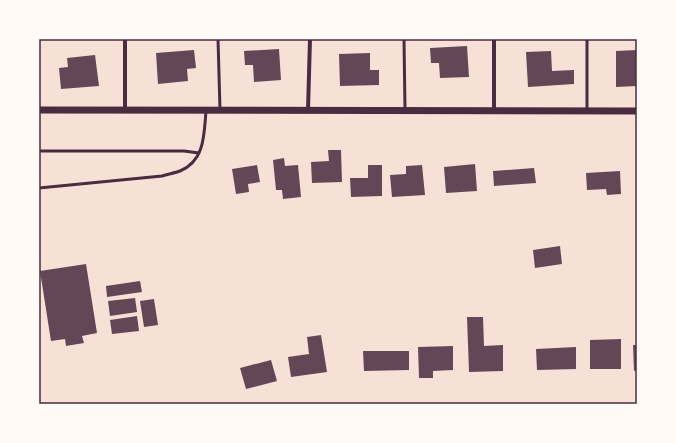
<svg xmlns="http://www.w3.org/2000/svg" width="676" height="443" viewBox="0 0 676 443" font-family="Quicksand,sans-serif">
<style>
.building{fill:#644757}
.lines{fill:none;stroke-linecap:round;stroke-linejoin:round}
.service{stroke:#4a2c40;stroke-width:3}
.minor{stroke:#4a2c40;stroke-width:4}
.tertiary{stroke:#4a2c40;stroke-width:7}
.neatline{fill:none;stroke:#4a2c40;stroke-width:1.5}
</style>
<rect width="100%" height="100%" fill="#f7e1d7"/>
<g class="building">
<polygon points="467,46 469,77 440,78 439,63 431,63 430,48"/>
<polygon points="279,49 281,80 254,82 253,65 245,65 244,51"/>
<polygon points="194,50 196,68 187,69 188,81 158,84 156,53"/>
<polygon points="637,50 637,86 616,87 616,51"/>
<polygon points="551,51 552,71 574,70 574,84 528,87 526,52"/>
<polygon points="370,53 370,70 379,70 379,85 340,86 339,54"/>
<polygon points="95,55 99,86 61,89 59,68 68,67 67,58"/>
<polygon points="328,150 341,150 342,182 312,183 311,162 329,161"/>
<polygon points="284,158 285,166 298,165 301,197 283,199 282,190 276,190 273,160"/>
<polygon points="475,164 477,191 446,193 444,167"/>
<polygon points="257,165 260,182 248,184 249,192 236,194 232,169"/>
<polygon points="368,165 382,165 382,196 351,197 350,178 368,178"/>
<polygon points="422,165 425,195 392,197 390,175 406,174 406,166"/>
<polygon points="534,168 536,183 494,186 493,171"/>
<polygon points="620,171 621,194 607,195 606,189 587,190 586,173"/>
<polygon points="560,246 562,264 535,268 533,250"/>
<polygon points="86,264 97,333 82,336 84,343 66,346 65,339 51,341 40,271"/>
<polygon points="140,281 142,292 107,297 106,286"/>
<polygon points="135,298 137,312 110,316 108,301"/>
<polygon points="154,299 158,325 144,327 140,301"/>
<polygon points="137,316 139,331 112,334 110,320"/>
<polygon points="467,317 483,317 484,346 503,345 503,371 469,372"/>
<polygon points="321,335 327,372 291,377 288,357 309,354 307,337"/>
<polygon points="621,339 621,369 590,369 590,340"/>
<polygon points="633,345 637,345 637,370 634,371"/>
<polygon points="453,346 453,370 433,371 433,378 419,378 418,347"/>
<polygon points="576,347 576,369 537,370 536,349"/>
<polygon points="363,351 409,351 409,370 364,371"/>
<polygon points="271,360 277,381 246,389 240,368"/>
</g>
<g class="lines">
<g class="service">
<polyline points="218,39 220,110"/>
<polyline points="404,39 405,110"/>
<polyline points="587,110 587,39"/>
<polyline points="39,151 184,151 199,153"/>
<path d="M39 188 162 176C168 174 175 173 180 171 205 161 204 134 206 111"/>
</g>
<g class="minor">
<polyline points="125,39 125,110"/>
<polyline points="308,110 310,39"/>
<polyline points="494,110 494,39"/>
</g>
<polyline class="tertiary" points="39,110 637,111"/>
</g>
<rect width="676" height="443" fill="none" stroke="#fffaf5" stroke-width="80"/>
<rect x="40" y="40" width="596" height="363" class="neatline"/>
</svg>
